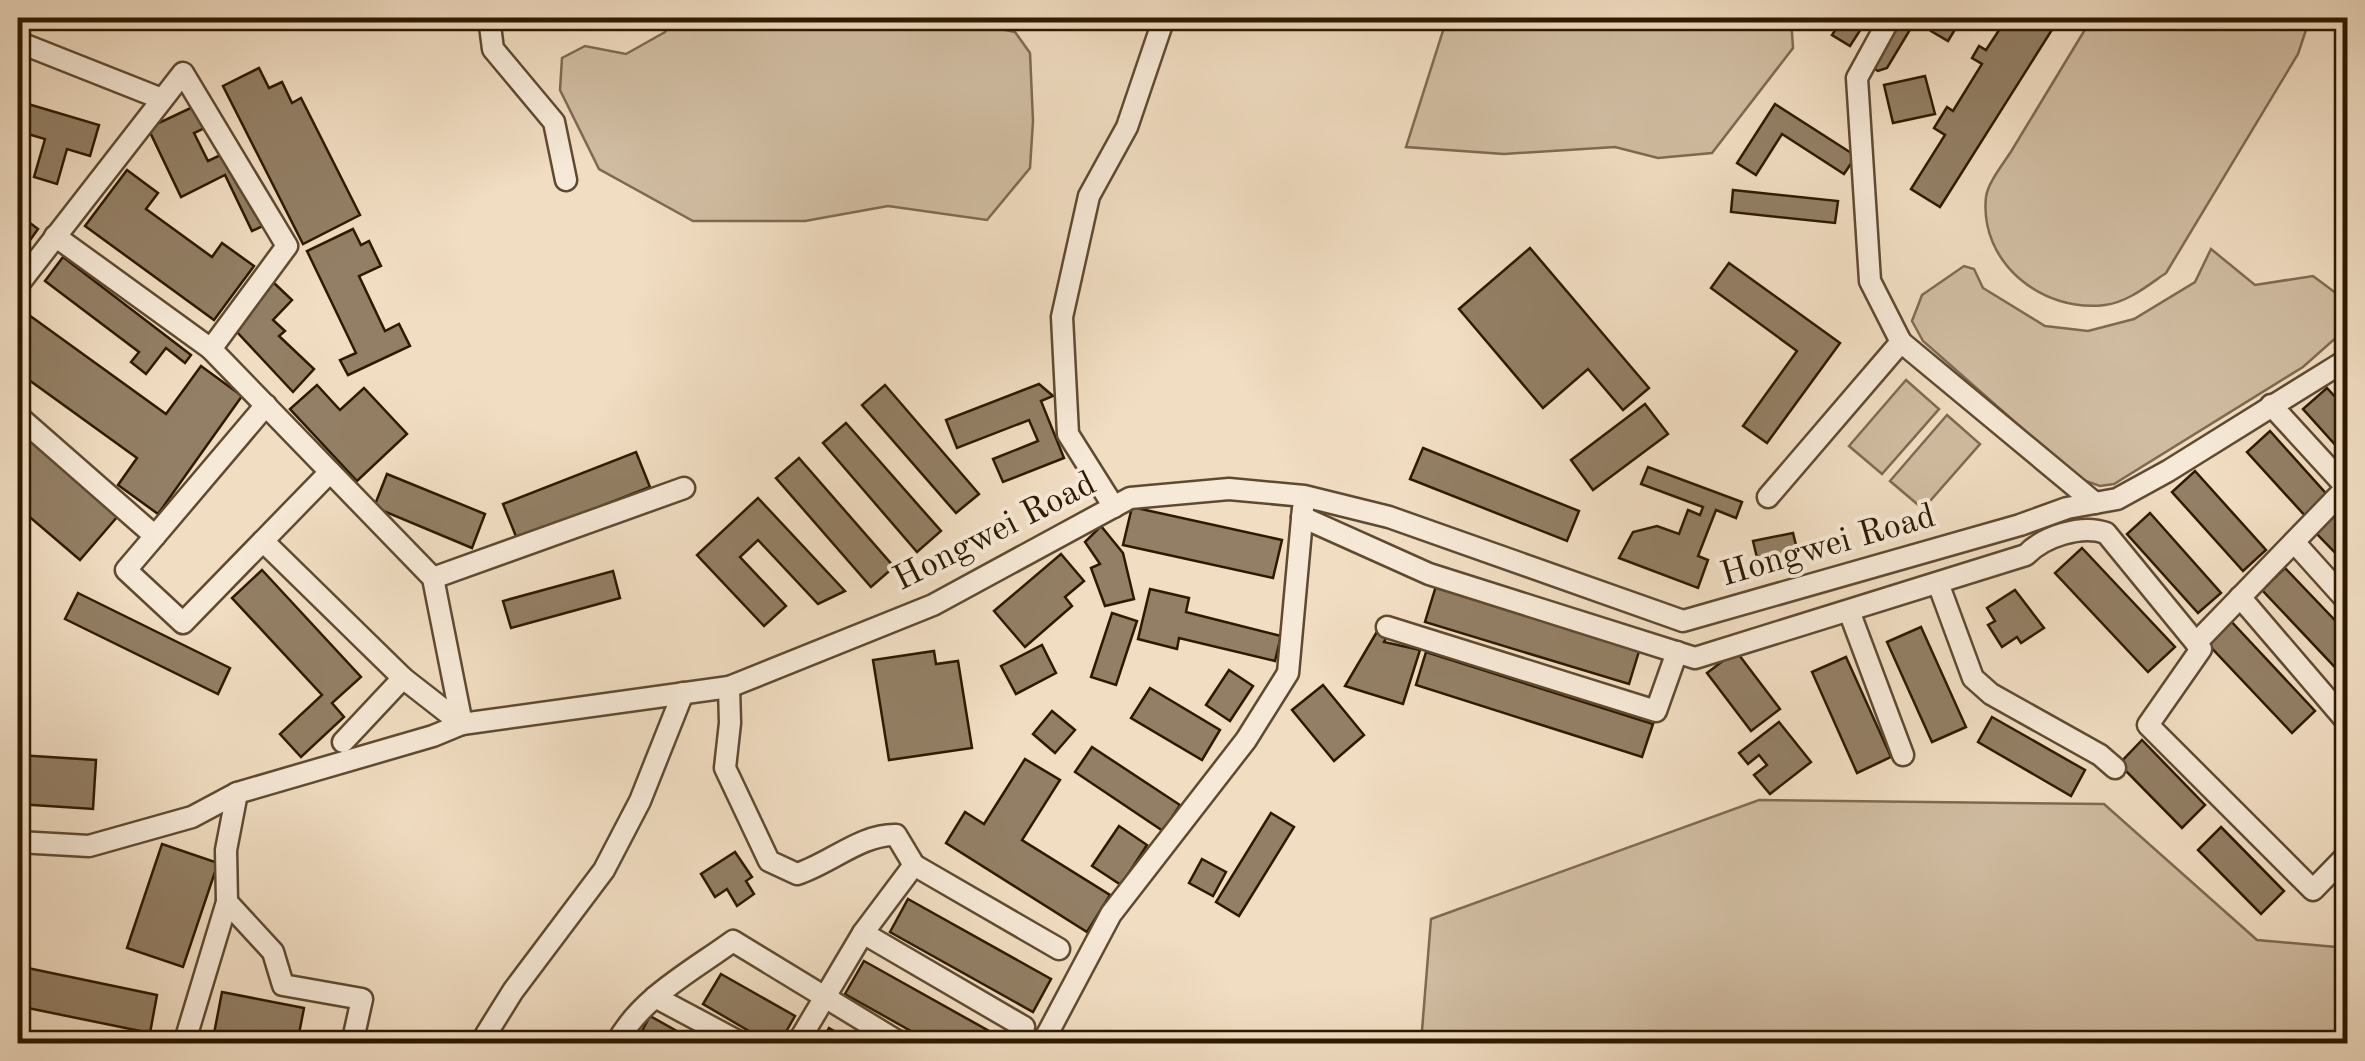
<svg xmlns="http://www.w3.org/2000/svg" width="2365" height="1061" viewBox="0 0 2365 1061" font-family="'Old Standard TT',serif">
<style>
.green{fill:#d0bca1;stroke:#7f6a50;stroke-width:2.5}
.building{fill:#937f65;stroke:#2e1900;stroke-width:2.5}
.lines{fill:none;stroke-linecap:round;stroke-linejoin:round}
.minor-casing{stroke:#5f4a30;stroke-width:25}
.minor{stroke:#f6e9d7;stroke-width:20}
.labels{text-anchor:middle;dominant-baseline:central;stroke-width:8;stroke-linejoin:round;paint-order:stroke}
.street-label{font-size:35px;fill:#2e1900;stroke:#f6e9d7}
</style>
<rect width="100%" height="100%" fill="#f1ddc2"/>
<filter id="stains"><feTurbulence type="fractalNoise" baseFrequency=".002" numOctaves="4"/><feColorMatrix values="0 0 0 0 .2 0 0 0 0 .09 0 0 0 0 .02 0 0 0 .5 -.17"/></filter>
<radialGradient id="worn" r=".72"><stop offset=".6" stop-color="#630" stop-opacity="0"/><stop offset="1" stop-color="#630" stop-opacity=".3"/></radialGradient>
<g class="green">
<polygon points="676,18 947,18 1015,32 1030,53 1033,121 1030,168 987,220 888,206 805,221 693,221 599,169 560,90 562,58 585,46 626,54 665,32"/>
<polygon points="1447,18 1791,18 1793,48 1712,153 1658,158 1615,147 1504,154 1406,147"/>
<path d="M2092 18H2307V27L2298 54 2166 273C2147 286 2128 302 2105 305 2043 313 1979 263 1986 197 1988 182 2004 163 2012 150 2039 106 2065 62 2092 18Z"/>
<polygon points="2211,249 2255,285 2313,276 2348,302 2347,328 2303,367 2114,484 2100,486 2080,479 1923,341 1912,321 1922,295 1964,266 1974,269 1983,288 2045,326 2088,331 2134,319 2195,282"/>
<polygon points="1906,380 1939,409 1882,474 1849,446"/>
<polygon points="1947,415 1980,444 1923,509 1890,481"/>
<polygon points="1759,800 2104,804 2257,940 2347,948 2347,1043 1421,1043 1431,919"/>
</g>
<g class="building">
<polygon points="1843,18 1868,18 1850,46 1832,35"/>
<polygon points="1896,18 1917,18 1887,68 1878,71 1868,65"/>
<polygon points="1939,18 1962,18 1948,41 1931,31"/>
<polygon points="2007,18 2043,18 2055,25 1940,207 1911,189 1945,135 1934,128 1947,107 1953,111 1982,64 1972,58 1979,46 1986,50"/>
<polygon points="259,68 269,88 282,82 292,103 301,98 360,215 303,244 223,86"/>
<polygon points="1925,76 1935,114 1893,123 1884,85"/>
<polygon points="18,101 99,125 90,156 67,149 57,184 34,177 45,139 18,131"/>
<polygon points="1775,104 1856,156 1844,174 1782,134 1756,175 1737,163"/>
<polygon points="197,105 207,127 194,133 208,161 227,152 263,226 252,231 225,175 181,197 148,128"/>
<polygon points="127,170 158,193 146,209 212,257 222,243 254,266 214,320 85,226"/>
<polygon points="1733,190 1838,201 1835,223 1731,212"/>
<polygon points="18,214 38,229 18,257"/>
<polygon points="353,229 361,245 369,241 381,266 359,276 385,331 399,324 410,346 348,375 340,360 356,353 307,251"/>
<polygon points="1530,248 1649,388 1623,410 1588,369 1543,408 1459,309"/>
<polygon points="63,257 191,355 185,363 166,348 146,374 131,362 139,352 45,281"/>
<polygon points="1729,263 1840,343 1767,443 1743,426 1797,351 1711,288"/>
<polygon points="273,282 292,300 273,320 285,331 279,336 314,369 293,392 236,331"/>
<polygon points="22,310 166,414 201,366 242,396 158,514 118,485 137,458 18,372 18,316"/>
<polygon points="1039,384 1053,396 1041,401 1064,458 1003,482 993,459 1038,441 1029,420 957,448 946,420"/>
<polygon points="317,385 340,410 364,388 407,434 357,481 290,409"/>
<polygon points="885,385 979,494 956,513 862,405"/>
<polygon points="2327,388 2348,411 2348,459 2303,409"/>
<polygon points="1645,404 1668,434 1593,490 1571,460"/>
<polygon points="846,423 941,531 917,552 823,443"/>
<polygon points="18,429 118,516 80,560 18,507"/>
<polygon points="2270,431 2331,499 2308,519 2247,452"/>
<polygon points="1423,448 1579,511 1567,541 1410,479"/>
<polygon points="636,452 650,487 517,539 503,504"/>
<polygon points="799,458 894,567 871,587 776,478"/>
<polygon points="1648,467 1742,502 1736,518 1716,510 1698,556 1708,560 1698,588 1619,558 1633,532 1657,526 1679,534 1688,510 1700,515 1703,507 1641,484"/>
<polygon points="2195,471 2266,550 2243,571 2172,492"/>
<polygon points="387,474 485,514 472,548 374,507"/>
<polygon points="758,498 845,591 818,604 758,540 740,557 786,606 764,626 697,555"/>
<polygon points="1132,507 1282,540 1273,578 1123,545"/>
<polygon points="2339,511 2348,520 2348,560 2345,563 2316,533"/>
<polygon points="2150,513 2221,593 2198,613 2127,534"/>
<polygon points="1101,526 1123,553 1134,599 1105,606 1091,568 1100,564 1085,542"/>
<polygon points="1793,533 1799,557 1759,566 1753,541"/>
<polygon points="2082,548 2175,647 2148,672 2055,573"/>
<polygon points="1061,554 1084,581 1065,597 1072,606 1025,647 994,611"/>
<polygon points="2285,568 2348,634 2348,681 2262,590"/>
<polygon points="262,570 361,677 332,703 344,717 301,757 280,734 322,695 232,598"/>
<polygon points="613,571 620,598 511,628 503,601"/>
<polygon points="1436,586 1640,648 1629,684 1425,622"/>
<polygon points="1150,589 1189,598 1186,612 1281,636 1275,661 1179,638 1177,649 1138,639"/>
<polygon points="2015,590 2044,628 2021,643 2017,637 2002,647 1988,625 1995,621 1987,608"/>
<polygon points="78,593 230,668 218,694 65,619"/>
<polygon points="1112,613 1137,621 1116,685 1091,677"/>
<polygon points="2229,619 2315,711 2292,733 2205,641"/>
<polygon points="1921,627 1966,727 1932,742 1887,642"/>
<polygon points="1378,630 1388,635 1384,642 1420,650 1403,704 1345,686"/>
<polygon points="1042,645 1056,673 1016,694 1001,666"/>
<polygon points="934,651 936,664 958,661 972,748 889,760 873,660"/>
<polygon points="1736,651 1780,709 1751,731 1707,673"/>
<polygon points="1426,652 1653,724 1642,757 1416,685"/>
<polygon points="1846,657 1891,757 1857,773 1812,672"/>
<polygon points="1229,670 1253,686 1230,721 1206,705"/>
<polygon points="1323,685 1364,735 1334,761 1292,710"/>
<polygon points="1150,688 1220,730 1202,760 1131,718"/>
<polygon points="1052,711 1075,730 1055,753 1033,734"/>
<polygon points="1992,717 2085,770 2071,796 1978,742"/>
<polygon points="1779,722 1811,762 1770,794 1754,775 1767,765 1759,755 1748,764 1739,753"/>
<polygon points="2142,740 2205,805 2182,828 2119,764"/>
<polygon points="1092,747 1180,805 1163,831 1075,772"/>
<polygon points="18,755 96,760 93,809 18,804"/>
<polygon points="1025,759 1060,780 1022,840 1110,895 1087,932 946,843 965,812 984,824"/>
<polygon points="1271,813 1294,827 1239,916 1216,902"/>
<polygon points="1119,826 1147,845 1121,885 1092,866"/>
<polygon points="2221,827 2284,891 2261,914 2198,850"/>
<polygon points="162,844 218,863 183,967 127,948"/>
<polygon points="735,852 752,877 746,881 754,894 737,906 727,889 715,897 701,874"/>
<polygon points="1202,859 1226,872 1213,896 1189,883"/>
<polygon points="908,899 1051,979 1033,1012 890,932"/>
<polygon points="864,961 1007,1041 1005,1044 934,1044 845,994"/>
<polygon points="18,966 157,995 150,1033 18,1006"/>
<polygon points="721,974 795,1016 779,1044 771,1044 703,1004"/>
<polygon points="222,992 304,1008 297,1044 212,1044"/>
<polygon points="650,1016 700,1044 635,1044"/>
<polygon points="829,1028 857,1044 820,1044"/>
</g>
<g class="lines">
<defs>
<g id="minor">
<polyline points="489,18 493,49 554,122 566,180"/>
<polyline points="1890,18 1857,78 1870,281 1901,342"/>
<polyline points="18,42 162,99"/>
<polyline points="55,236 211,349"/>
<polyline points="18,285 183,73 287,246 211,349 433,578 462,724"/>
<polyline points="2271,405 2348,489"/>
<polyline points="18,416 155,536 266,405"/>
<polyline points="1768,497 1901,342 2095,503"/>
<polyline points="1114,507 1068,434 1062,317 1089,196 1127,127 1164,18"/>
<path d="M1302 517 1429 574 1695 658 2026 555C2043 537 2081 524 2106 533L2201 649 2148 725 2313 890 2348 854"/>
<polyline points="155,536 126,570 183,623 330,472"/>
<polyline points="263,541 403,678 343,742"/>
<polyline points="2294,542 2348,602"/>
<polyline points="433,578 684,488"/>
<polyline points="1938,583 1973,678 1991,694 2100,755 2115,768"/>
<polyline points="2240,597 2348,723"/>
<polyline points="1849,611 1903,755"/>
<polyline points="1387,627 1656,711 1677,652"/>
<polyline points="2196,643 2346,488"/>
<polyline points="403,678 462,724"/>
<path d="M729 687 730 723 725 768 769 861 797 874C831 863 861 834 896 835L914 865 1059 949"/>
<polyline points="18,842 89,846 192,817 237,793"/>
<polyline points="227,902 273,952 283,985 362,999 352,1044"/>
<polyline points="863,933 1024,1027"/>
<polyline points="655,997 743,1044"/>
<polyline points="184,1044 227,902 226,850 237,793 433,736 462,724 729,687 933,605 1130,498 1229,489 1304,496 1389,517 1683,621 2020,525 2067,508 2117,499 2168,471 2348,359"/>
<polyline points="480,1044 513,991 604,870 640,801 683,693"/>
<path d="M616 1044C640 998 692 971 733 941L902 1044"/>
<polyline points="797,1044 863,933 914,865"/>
<polyline points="1042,1044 1111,914 1246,740 1288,673 1303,508"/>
</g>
</defs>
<use href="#minor" class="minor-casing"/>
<use href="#minor" class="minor"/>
</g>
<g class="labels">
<g class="street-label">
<text transform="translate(995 532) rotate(-27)">Hongwei Road</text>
<text transform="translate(1828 546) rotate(-16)">Hongwei Road</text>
</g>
</g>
<rect width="2365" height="1061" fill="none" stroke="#f1ddc2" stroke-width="60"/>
<rect x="20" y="20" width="2325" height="1021" fill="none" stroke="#2e1900" stroke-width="5"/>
<rect x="30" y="30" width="2305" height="1001" fill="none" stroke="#2e1900" stroke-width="2.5"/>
<rect width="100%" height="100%" filter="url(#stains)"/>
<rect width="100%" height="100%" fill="url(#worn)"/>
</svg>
